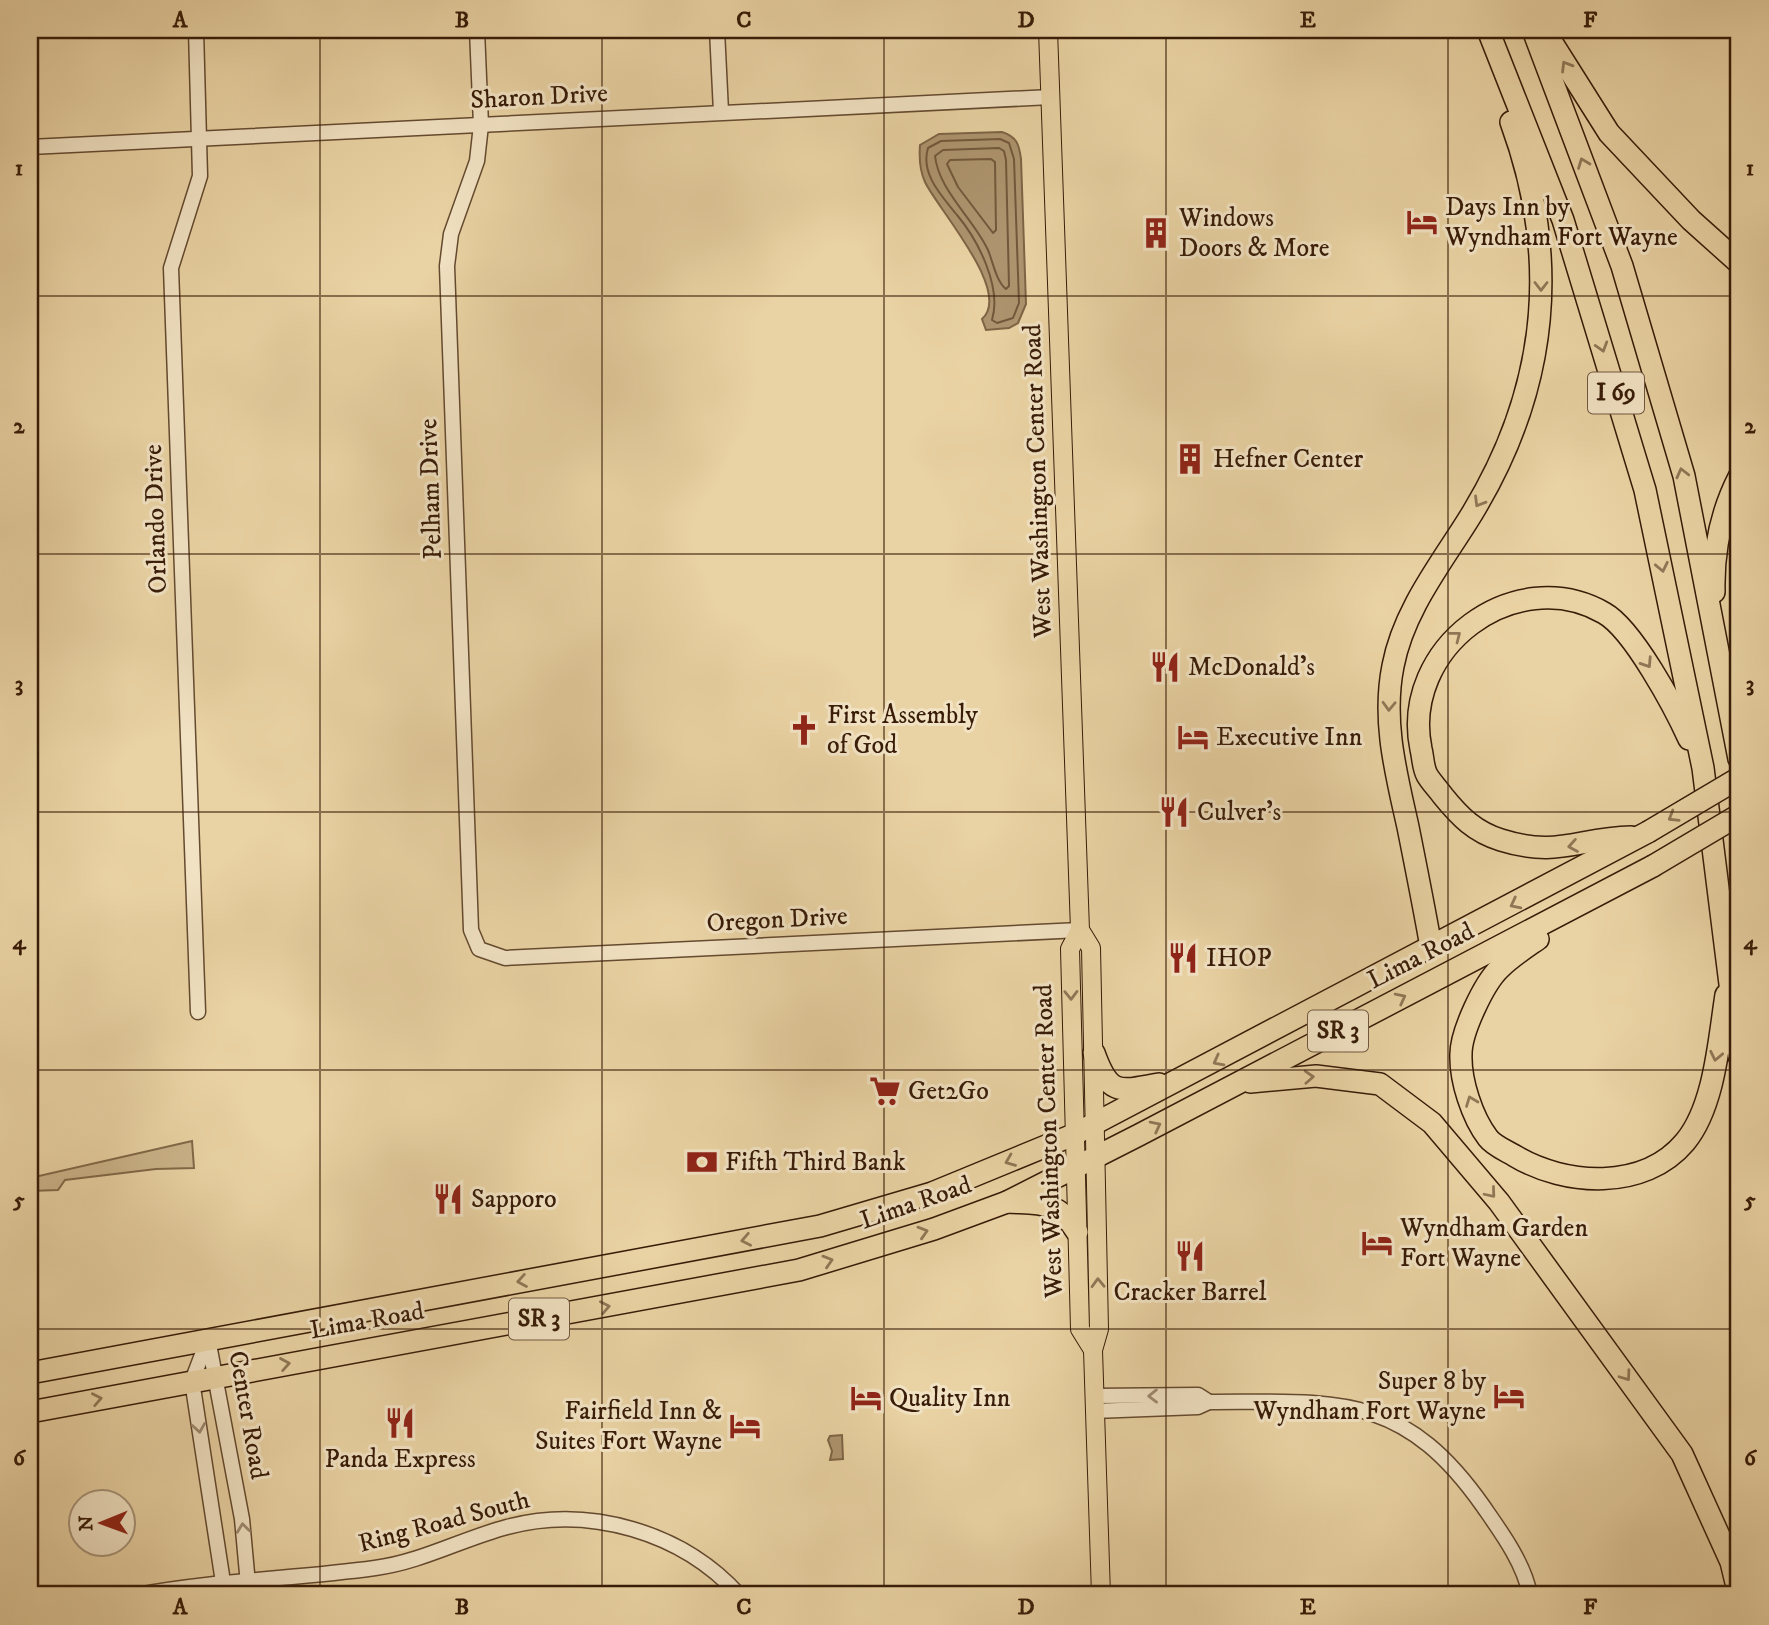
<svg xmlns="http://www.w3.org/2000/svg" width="1769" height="1625" viewBox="0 0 1769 1625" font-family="'IM FELL DW Pica',serif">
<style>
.green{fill:#cbb389;stroke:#826848;stroke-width:2}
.water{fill:#ad946e;stroke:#7e6445;stroke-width:2}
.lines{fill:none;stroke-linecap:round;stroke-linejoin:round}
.shore{stroke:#72583b;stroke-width:2}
.minor-casing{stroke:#644a2f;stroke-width:17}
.major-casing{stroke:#381c08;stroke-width:20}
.highway-casing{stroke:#381c08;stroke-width:24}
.minor{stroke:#f1e2c3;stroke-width:14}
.major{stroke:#e9d2a3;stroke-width:18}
.highway{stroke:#e9d2a3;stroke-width:21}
.highway-bridge-casing{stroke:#381c08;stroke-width:24;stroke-linecap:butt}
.highway-bridge{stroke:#e9d2a3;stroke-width:21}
.oneway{stroke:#907756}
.oneway2{stroke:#9e896f}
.grid{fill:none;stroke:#381c08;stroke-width:2;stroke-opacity:0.55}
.labels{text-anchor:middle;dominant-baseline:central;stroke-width:6;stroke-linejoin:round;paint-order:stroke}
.shield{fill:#f1e2c3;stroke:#705740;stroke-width:2}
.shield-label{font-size:24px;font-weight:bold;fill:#381c08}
.street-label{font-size:26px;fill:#381c08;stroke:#f1e2c3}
.poi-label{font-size:26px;fill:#381c08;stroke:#f1e2c3;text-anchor:start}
.neatline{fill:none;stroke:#381c08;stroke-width:2.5}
.grid-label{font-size:23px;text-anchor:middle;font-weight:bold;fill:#381c08}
</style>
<rect width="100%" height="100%" fill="#e9d2a3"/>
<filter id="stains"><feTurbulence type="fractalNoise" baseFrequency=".00286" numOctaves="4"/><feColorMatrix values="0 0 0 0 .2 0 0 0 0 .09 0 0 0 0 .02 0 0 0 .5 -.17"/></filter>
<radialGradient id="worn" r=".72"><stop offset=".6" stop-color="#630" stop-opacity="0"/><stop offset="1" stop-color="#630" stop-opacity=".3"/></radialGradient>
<polygon class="green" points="192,1141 194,1168 156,1169 65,1180 58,1190 30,1191 30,1178"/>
<g class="water">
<path d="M1002 132C1017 137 1019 144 1021 159L1026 304 1018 323 1009 328 986 330 982 319C1013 292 937 208 925 182 920 171 919 158 920 145L939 134Z"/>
<polygon points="842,1435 843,1459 830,1460 832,1451 828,1440 830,1436"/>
</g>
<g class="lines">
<g class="shore">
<path d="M1000 139 1009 143 1014 159 1019 303 1013 318 997 323 992 320C1002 287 978 240 957 215 942 196 920 174 928 148L941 141Z"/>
<path d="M999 148 1004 151 1006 160 1009 286 1006 289C996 281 993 262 988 250 973 218 939 191 935 156L943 150Z"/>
<polygon points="991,159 995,162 996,230 993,233 958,187 947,164 950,160"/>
</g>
<defs>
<g id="minor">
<polyline points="196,30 200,176 171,268 198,1012"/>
<polyline points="477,30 481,125 477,161 451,234 447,266 471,930 479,949 505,958 1080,930"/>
<polyline points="717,30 721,112"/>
<polyline points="30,147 1051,97"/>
<polyline points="208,1339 192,1381 225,1595"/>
<polyline points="208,1339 242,1519 249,1595"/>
<polyline points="1094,1396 1198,1395 1209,1402"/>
<path d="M1094 1411 1198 1407 1209 1402C1336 1402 1402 1391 1483 1506 1501 1532 1524 1563 1530 1595"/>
<path d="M137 1595C216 1580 296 1579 375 1568 421 1562 462 1539 507 1527 589 1505 682 1532 739 1595"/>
</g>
<g id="major">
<polyline points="1048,30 1080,930 1091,948 1099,1329 1093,1350 1101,1595"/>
<polyline points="1080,930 1070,949 1080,1329 1093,1350"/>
</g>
<g id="highway">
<polyline points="1488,30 1563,220 1645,490 1703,768 1739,1056"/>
<polyline points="1533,30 1622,266 1684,476 1739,759"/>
<polyline points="1544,30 1609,133 1691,220 1739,263"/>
<path d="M1714 592C1713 552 1721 512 1739 477"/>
<path d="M1631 837C1578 838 1558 858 1501 840 1475 832 1460 817 1443 796 1438 789 1431 782 1427 775 1423 768 1423 757 1421 749 1400 648 1515 562 1604 613 1633 629 1675 708 1689 739"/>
<path d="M1538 939C1525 948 1511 957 1500 968 1484 983 1461 1032 1461 1054 1460 1080 1472 1117 1488 1138 1494 1146 1507 1151 1515 1156 1565 1186 1644 1191 1685 1142 1715 1106 1719 1039 1726 995"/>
<path d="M1431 947C1424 907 1416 867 1408 827 1396 773 1382 721 1393 666 1404 608 1444 560 1473 512 1548 388 1561 258 1511 122"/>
<path d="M1094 1053C1109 1095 1118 1092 1159 1084"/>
<polyline points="1250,1082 1316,1076 1380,1084 1432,1123 1499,1202 1682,1454 1731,1562 1739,1595"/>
<path d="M1007 1202C1042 1204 1057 1200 1077 1232"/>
<polyline points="30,1373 820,1226 932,1193 1073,1135 1648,832"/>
<polyline points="30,1412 799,1270 934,1229 1007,1202 1139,1135 1653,866"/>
</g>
</defs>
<use href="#minor" class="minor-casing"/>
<use href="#major" class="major-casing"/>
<use href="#highway" class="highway-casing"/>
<use href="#minor" class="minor"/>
<use href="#major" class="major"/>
<use href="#highway" class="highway"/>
<defs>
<g id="highway-bridge">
<polyline points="1648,832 1739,778"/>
<polyline points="1653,866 1739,815"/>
</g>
</defs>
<use href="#highway-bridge" class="highway-bridge-casing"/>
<use href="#highway-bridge" class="highway-bridge"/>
</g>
<defs><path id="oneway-chevron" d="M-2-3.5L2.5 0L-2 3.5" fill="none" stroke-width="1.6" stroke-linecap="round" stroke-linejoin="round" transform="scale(1.75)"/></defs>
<g class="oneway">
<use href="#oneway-chevron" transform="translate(1566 66) rotate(-121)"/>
<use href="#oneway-chevron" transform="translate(1583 163) rotate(-111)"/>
<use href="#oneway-chevron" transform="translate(1541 286) rotate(90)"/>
<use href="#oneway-chevron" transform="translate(1602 347) rotate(73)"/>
<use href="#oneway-chevron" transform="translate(1682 473) rotate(-104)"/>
<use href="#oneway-chevron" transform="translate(1479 502) rotate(121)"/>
<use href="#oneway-chevron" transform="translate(1662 567) rotate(78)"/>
<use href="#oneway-chevron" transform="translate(1456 636) rotate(-38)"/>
<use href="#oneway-chevron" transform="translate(1647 663) rotate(57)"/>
<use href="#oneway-chevron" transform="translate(1389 706) rotate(92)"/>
<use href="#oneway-chevron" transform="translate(1673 817) rotate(149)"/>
<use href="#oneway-chevron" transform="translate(1573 846) rotate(170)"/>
<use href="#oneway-chevron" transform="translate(1515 904) rotate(153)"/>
<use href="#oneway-chevron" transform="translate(1071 995) rotate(89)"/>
<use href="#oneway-chevron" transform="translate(1401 998) rotate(-27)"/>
<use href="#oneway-chevron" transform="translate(1716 1056) rotate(102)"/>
<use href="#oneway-chevron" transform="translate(1218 1061) rotate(152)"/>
<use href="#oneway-chevron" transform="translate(1309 1077) rotate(-3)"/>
<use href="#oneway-chevron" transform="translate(1471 1101) rotate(-111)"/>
<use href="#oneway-chevron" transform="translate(1156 1126) rotate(-27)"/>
<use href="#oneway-chevron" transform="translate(1010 1161) rotate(158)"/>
<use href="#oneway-chevron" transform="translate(1491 1193) rotate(50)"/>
<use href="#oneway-chevron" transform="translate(923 1232) rotate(-17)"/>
<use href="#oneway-chevron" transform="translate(746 1240) rotate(169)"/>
<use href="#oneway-chevron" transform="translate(828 1261) rotate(-17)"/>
<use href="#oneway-chevron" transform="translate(522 1281) rotate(170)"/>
<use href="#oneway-chevron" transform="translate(1098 1283) rotate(-92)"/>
<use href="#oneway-chevron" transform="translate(605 1307) rotate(-11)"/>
<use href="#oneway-chevron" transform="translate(285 1364) rotate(-10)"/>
<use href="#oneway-chevron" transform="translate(1626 1376) rotate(54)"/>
<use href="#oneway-chevron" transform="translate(97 1399) rotate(-11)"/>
</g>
<g class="oneway2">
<use href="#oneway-chevron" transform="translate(1153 1396) rotate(179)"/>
<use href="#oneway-chevron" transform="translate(199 1428) rotate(81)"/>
<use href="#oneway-chevron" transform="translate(243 1528) rotate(-97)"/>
</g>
<path class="grid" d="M320 30V1595M602 30V1595M884 30V1595M1166 30V1595M1448 30V1595M30 296H1739M30 554H1739M30 812H1739M30 1070H1739M30 1329H1739"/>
<defs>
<symbol id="hotel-bare" viewBox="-9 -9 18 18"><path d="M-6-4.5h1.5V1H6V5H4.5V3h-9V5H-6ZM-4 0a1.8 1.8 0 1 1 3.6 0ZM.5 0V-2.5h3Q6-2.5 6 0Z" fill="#8f2418" stroke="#f1e2c3" stroke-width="2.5" paint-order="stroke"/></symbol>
<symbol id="building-bare" viewBox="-9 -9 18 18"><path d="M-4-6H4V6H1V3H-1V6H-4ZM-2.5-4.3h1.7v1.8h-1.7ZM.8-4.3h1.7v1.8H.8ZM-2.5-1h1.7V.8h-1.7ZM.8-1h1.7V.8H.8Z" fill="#8f2418" stroke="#f1e2c3" stroke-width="2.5" paint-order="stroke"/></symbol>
<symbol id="restaurant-bare" viewBox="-9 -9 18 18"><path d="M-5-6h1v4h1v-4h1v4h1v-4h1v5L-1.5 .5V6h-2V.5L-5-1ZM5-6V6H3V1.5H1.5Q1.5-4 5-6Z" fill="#8f2418" stroke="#f1e2c3" stroke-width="2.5" paint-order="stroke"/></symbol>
<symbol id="church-bare" viewBox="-9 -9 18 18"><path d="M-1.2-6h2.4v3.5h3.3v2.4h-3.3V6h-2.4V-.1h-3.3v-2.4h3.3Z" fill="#8f2418" stroke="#f1e2c3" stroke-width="2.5" paint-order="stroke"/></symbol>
<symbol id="supermarket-bare" viewBox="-9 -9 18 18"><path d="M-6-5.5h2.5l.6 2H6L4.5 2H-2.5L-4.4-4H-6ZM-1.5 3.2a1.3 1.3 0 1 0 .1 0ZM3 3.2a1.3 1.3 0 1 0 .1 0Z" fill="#8f2418" stroke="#f1e2c3" stroke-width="2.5" paint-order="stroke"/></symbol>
<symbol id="bank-bare" viewBox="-9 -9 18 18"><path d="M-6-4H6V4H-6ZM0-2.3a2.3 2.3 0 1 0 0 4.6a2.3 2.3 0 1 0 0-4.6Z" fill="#8f2418" stroke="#f1e2c3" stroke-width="2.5" paint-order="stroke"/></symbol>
</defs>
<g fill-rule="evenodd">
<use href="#hotel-bare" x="1400" y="200" width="44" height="44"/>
<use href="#building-bare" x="1134" y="211" width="44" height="44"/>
<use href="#building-bare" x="1168" y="437" width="44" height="44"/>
<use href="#restaurant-bare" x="1143" y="645" width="44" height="44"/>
<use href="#church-bare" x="782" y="708" width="44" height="44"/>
<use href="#hotel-bare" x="1171" y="715" width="44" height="44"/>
<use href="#restaurant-bare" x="1152" y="790" width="44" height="44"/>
<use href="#restaurant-bare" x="1161" y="936" width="44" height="44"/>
<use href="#supermarket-bare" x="863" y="1069" width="44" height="44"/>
<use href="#bank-bare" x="680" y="1140" width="44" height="44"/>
<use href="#restaurant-bare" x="426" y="1177" width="44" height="44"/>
<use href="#hotel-bare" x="1355" y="1221" width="44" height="44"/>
<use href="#restaurant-bare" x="1168" y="1234" width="44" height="44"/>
<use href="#hotel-bare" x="1487" y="1374" width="44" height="44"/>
<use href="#hotel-bare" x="844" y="1376" width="44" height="44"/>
<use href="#restaurant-bare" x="378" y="1401" width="44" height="44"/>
<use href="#hotel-bare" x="723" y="1404" width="44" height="44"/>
</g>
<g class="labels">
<g class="shield">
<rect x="1588" y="372.5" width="56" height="41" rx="5"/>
<rect x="1308" y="1010.5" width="60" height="41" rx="5"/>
<rect x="509" y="1298.5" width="60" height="41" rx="5"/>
</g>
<g class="shield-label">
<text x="1616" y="393">I 69</text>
<text x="1338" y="1031">SR 3</text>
<text x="539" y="1319">SR 3</text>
</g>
<g class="street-label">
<text transform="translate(539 97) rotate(-3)">Sharon Drive</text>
<text transform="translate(1038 481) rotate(-92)">West Washington Center Road</text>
<text transform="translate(431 489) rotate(-92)">Pelham Drive</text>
<text transform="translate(156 519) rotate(-92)">Orlando Drive</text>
<text transform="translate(777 920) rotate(-3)">Oregon Drive</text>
<text transform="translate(1421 956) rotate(-27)">Lima Road</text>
<text transform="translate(1049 1141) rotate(-92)">West Washington Center Road</text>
<text transform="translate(916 1203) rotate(-19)">Lima Road</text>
<text transform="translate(367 1321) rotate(-10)">Lima Road</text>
<text transform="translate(248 1415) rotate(80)">Center Road</text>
<text transform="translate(444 1522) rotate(-15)">Ring Road South</text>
</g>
<g class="poi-label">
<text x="1445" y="207">Days Inn by<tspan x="1445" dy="30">Wyndham Fort Wayne</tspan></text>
<text x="1179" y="218">Windows<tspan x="1179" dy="30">Doors &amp; More</tspan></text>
<text x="1213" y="459">Hefner Center</text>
<text x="1188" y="667">McDonald's</text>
<text x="827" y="715">First Assembly<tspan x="827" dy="30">of God</tspan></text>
<text x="1216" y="737">Executive Inn</text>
<text x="1197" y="812">Culver's</text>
<text x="1206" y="958">IHOP</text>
<text x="908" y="1091">Get2Go</text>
<text x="725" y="1162">Fifth Third Bank</text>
<text x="471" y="1199">Sapporo</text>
<text x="1400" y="1228">Wyndham Garden<tspan x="1400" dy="30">Fort Wayne</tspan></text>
<text x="1190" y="1292" text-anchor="middle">Cracker Barrel</text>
<text x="1486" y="1381" text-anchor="end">Super 8 by<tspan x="1486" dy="30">Wyndham Fort Wayne</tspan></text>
<text x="889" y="1398">Quality Inn</text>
<text x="722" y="1411" text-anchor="end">Fairfield Inn &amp;<tspan x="722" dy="30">Suites Fort Wayne</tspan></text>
<text x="400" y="1459" text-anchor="middle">Panda Express</text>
</g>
</g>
<rect width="1769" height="1625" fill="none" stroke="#e9d2a3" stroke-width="77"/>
<g transform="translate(102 1523) rotate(269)"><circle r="33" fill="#f1e2c3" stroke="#a79378" stroke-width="2"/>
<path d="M0-5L12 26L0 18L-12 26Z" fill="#8f2418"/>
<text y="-10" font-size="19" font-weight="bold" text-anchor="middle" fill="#381c08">N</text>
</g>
<rect x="38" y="38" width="1692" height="1548" class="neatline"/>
<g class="grid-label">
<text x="180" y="27">A</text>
<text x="462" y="27">B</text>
<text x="744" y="27">C</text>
<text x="1026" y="27">D</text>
<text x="1308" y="27">E</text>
<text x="1590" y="27">F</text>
<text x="19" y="175">1</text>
<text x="1750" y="175">1</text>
<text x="19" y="433">2</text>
<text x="1750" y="433">2</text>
<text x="19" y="691">3</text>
<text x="1750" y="691">3</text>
<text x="19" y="949">4</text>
<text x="1750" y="949">4</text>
<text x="19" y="1207">5</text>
<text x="1750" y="1207">5</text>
<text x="19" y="1465">6</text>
<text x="1750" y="1465">6</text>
<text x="180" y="1614">A</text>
<text x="462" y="1614">B</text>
<text x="744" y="1614">C</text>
<text x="1026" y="1614">D</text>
<text x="1308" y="1614">E</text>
<text x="1590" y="1614">F</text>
</g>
<rect width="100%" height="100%" filter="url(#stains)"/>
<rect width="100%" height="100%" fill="url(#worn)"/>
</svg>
